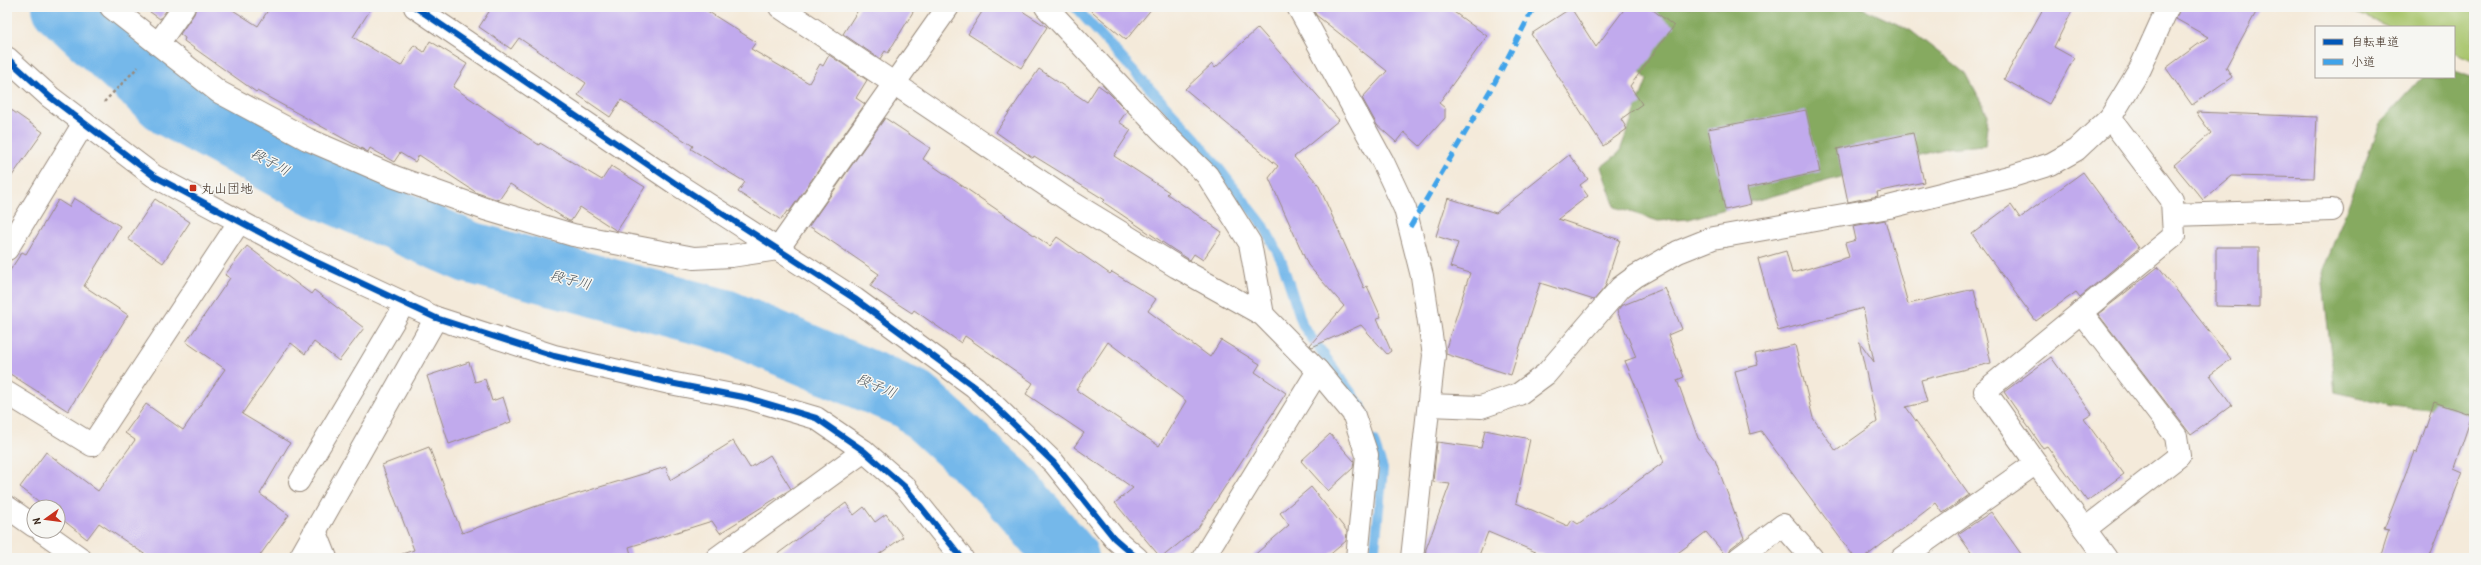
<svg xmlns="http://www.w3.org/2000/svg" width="2481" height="565" viewBox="0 0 2481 565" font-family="'Patrick Hand','Klee One',sans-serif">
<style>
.green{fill:#a8c56c;stroke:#727845}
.forest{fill:#86aa60;stroke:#606a3f}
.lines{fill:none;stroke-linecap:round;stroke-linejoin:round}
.stream{stroke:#74b8ea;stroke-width:10}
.river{stroke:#74b8ea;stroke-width:62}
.building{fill:#c1aaed;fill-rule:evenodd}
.service-casing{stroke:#988a7c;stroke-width:22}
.minor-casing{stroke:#988a7c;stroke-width:24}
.path{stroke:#988a7c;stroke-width:2.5;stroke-dasharray:3 3;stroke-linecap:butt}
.service{stroke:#fff;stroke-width:20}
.minor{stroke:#fff;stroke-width:22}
.quiet{stroke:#3fa3ea;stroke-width:5;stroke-dasharray:10 5;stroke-linecap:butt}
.cycleway-casing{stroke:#f6f6f2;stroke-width:8}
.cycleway{stroke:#0057b8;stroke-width:6}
.poi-dot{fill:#c8321e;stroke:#f6f6f2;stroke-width:1.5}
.labels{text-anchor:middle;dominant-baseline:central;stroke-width:3;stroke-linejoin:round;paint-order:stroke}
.poi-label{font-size:13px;fill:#3b2a1e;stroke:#f6f6f2;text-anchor:start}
.water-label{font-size:14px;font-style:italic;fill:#4c555b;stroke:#f6f6f2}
</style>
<rect width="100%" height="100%" fill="#f6f6f2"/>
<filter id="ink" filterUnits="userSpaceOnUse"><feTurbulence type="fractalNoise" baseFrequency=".025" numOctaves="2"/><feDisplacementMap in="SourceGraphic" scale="8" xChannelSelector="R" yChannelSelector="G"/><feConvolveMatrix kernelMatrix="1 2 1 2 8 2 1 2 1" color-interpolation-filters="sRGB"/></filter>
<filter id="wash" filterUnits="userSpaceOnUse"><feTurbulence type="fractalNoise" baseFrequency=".012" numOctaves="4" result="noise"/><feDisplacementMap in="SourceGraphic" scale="16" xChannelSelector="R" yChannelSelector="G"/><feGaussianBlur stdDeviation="0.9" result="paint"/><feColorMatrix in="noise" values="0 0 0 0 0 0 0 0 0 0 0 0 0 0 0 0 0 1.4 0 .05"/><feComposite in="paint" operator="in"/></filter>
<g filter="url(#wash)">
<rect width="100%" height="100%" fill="#f4eada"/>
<polygon class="green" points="2341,7 2474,7 2474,62 2454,53 2454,27 2390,27"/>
<g class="forest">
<polygon points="1628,7 1860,7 1910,30 1966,74 1988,115 1985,145 1946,148 1689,219 1658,221 1615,207 1601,167 1619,153 1647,80 1623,50"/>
<polygon points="2454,71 2474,78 2474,414 2392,405 2335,392 2322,273 2380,123 2422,77 2454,77"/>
</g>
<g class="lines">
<g class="stream">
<polyline points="1075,7 1197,140 1264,226 1282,262 1303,326 1361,406 1364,415"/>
<polyline points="1373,440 1383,469 1374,558"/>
</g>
<polyline class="river" points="63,7 170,106 309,182 468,252 724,320 913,400 1008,487 1068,558"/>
</g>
<g id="blocks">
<g class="building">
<polygon points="143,7 169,7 160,19"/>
<polygon points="196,7 228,7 258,26 270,7 372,7 353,37 401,66 414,45 424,52 430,41 467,64 453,87 539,145 540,143 602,180 611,166 645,187 617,231 580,207 571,221 569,221 510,184 499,200 477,193 419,155 415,162 400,153 394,162 370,148 368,152 257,91 256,92 184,41 185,38 180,34 194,14"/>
<polygon points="492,7 701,7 756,42 751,49 809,83 820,64 823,66 829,55 867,80 856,98 865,104 789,212 787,211 781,220 738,192 745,182 691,149 693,146 621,100 610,117 578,95 586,83 519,38 511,49 479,27"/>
<polygon points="860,7 916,7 888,53 885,51 880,59 843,34"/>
<polygon points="985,7 1016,7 1047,27 1021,68 968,34"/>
<polygon points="1087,7 1153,7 1126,40"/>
<polygon points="1312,7 1447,7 1487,36 1439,103 1445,108 1445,118 1420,146 1404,132 1396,142 1377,125 1362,98 1387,71 1316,15"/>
<polygon points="1626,7 1649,7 1674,26 1630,86 1642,104 1621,119 1627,129 1603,146 1531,34 1571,8 1596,47"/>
<polygon points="2044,7 2074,7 2054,47 2074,58 2049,104 2004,79"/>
<polygon points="2180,7 2259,7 2226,67 2232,77 2192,105 2166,68 2208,37 2176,19"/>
<polygon points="1258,28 1339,120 1294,157 1318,184 1364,288 1367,286 1381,317 1377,318 1391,351 1387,354 1361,325 1312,347 1310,345 1344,306 1308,265 1269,178 1278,166 1185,89 1212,64 1215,68"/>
<polygon points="1039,69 1087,102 1098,85 1109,93 1127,111 1119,122 1131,130 1114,156 1169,192 1167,194 1222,232 1203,260 1194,254 1190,260 1174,250 1103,202 1105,200 1034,156 1033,158 996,132"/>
<polygon points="7,107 43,132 7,183"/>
<polygon points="1806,110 1820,172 1747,188 1751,204 1725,210 1708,129"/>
<polygon points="2196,112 2317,117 2314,178 2232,176 2203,200 2174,165 2211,133"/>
<path d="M885 118 930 148 923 159 1050 246 1057 237 1110 274 1112 272 1156 299 1148 311 1210 357 1221 340 1260 364 1255 372 1286 393 1198 528 1161 558 1115 503 1133 488 1074 447 1084 433 1026 394 1033 383 965 336 961 343 914 310 912 313 870 286 879 274 809 226ZM1108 342 1186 401 1159 446 1076 390Z"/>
<polygon points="1913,133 1924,182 1877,192 1878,196 1848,202 1837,149"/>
<polygon points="1569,155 1588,179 1580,185 1588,196 1558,219 1620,240 1605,287 1594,300 1540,283 1511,375 1446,354 1446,348 1470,273 1450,267 1458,243 1436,236 1448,198 1496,213"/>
<polygon points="2083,172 2139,248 2080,297 2076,292 2036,321 1972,234 2011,205 2020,218"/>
<polygon points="74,198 120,226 84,286 128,315 68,411 7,372 7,275 22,252 26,254 58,200 69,207"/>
<polygon points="155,199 190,222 163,263 128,239"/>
<polygon points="1885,220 1908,304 1974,289 1991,363 1921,380 1927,402 1906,407 1969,495 1943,513 1936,503 1864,558 1855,558 1761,431 1750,434 1735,371 1758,365 1755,354 1795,345 1813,418 1836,451 1877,422 1859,341 1874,362 1863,308 1778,331 1758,259 1786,251 1792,273 1849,257 1845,243 1856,240 1853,226"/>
<polygon points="247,246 311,294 314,290 364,328 339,361 314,342 305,354 291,343 242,414 290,443 260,494 289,515 258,558 150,558 99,523 87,539 58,516 58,507 46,507 20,487 46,452 98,491 135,440 125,433 146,404 183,430 225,369 186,342 230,278 225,275"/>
<polygon points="2216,247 2259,247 2259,307 2216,306"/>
<polygon points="2158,267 2231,359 2210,375 2232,405 2191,435 2098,314"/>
<polygon points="1665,288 1682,329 1668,335 1684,377 1677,380 1698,438 1715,460 1744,538 1731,548 1727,557 1706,532 1671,558 1550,558 1488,532 1478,558 1425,558 1426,549 1450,484 1433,482 1437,442 1481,448 1485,430 1530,439 1516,503 1568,526 1572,520 1578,524 1664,462 1639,394 1625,361 1636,357 1617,311 1621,306"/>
<polygon points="2051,357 2092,414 2084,419 2124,474 2087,501 2047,446 2043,448 2004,392"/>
<polygon points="469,362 475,382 485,379 492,401 503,397 511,422 449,444 427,376"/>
<polygon points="2434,402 2472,415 2454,468 2463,472 2429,558 2380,558 2389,530 2384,529 2414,452 2417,453"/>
<polygon points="1330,434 1354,461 1353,468 1328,491 1301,461"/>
<polygon points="733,441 750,468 770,455 791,489 720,533 712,521 629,547 632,558 403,558 402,554 414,550 382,465 429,447 462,533 534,507 666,467 670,480"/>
<polygon points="1311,487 1347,531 1346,541 1326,558 1251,558 1289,525 1280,513"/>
<polygon points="846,503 854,515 864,507 875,522 886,514 903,537 874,558 772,558"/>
<polygon points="1991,512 2024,558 1975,558 1958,534"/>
</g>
</g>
</g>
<g filter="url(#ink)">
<use href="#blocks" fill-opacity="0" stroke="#988a7c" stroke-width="1"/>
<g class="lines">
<defs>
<polyline id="service" points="299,482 406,302"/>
<g id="minor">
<polyline points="111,7 158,44 184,7"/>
<polyline points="415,7 675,183 855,299 975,387 1054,463 1114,538 1137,558"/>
<polyline points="780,7 1071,202 1177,267 1263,315 1318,371 1203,558"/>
<polyline points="1046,7 1163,132 1207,175 1250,243 1263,315"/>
<polyline points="1298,7 1383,162 1405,209 1422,276 1434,355 1412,558"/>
<polyline points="158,44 219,92 307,139 395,177 485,209 573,235 694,258 731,256 778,249 948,7"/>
<polyline points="7,58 50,97 154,176 310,259 436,318 554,356 670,383 748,398 816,418 864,451 905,487 962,558"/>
<polyline points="2173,215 2332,210"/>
<polyline points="7,249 84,123"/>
<polyline points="2081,312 2176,436 2179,456 2085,529"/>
<polyline points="1318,371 1353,413 1367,455 1357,558"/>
<polyline points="7,393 92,445 240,221"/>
<polyline points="1429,405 1481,407 1519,394 1546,374 1621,287 1636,276 1678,252 1713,238 1889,207 2009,177 2051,164 2076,150 2110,118 2140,69 2168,7"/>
<polyline points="2036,463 2106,558"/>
<polyline points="7,507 34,526"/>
<polyline points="315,530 326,558"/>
<polyline points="42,531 80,558"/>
<polyline points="300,558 436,318"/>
<polyline points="717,558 864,451"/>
<polyline points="1739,558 1783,525 1812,558"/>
<polyline points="1902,558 2036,463 1985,391 2174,236 2172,200 2110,118"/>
</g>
</defs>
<use href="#service" class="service-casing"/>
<use href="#minor" class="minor-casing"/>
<polyline class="path" points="104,102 138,67"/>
<use href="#service" class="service"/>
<use href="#minor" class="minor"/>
<polyline class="quiet" points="1410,227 1495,82 1534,7"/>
<defs>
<g id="cycleway">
<polyline points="415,7 675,183 855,299 975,387 1054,463 1114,538 1137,558"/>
<polyline points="7,58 50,97 154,176 310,259 436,318 554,356 670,383 748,398 816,418 864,451 905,487 962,558"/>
</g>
</defs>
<use href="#cycleway" class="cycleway-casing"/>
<use href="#cycleway" class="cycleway"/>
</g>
</g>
<rect class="poi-dot" x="189" y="184" width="8" height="8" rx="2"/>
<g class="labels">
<g class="poi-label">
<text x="201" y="188">丸山団地</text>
</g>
<g class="water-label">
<text transform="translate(271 161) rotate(29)">段子川</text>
<text transform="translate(571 279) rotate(15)">段子川</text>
<text transform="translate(877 385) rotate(23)">段子川</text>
</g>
</g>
<rect width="2481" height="565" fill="none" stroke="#f6f6f2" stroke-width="24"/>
<rect x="2315" y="26" width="140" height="52" fill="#f6f6f2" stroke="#aba49d"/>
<rect x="2323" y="39" width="20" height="6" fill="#0057b8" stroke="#aba49d"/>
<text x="2351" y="46" font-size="12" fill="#3b2a1e">自転車道</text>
<rect x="2323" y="59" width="20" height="6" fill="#3fa3ea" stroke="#aba49d"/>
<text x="2351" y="66" font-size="12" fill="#3b2a1e">小道</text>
<g transform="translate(46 519) rotate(256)"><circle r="19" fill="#f6f6f2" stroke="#aba49d"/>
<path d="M0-3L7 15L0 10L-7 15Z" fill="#c8321e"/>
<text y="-6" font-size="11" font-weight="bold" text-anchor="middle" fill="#3b2a1e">N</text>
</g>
</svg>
